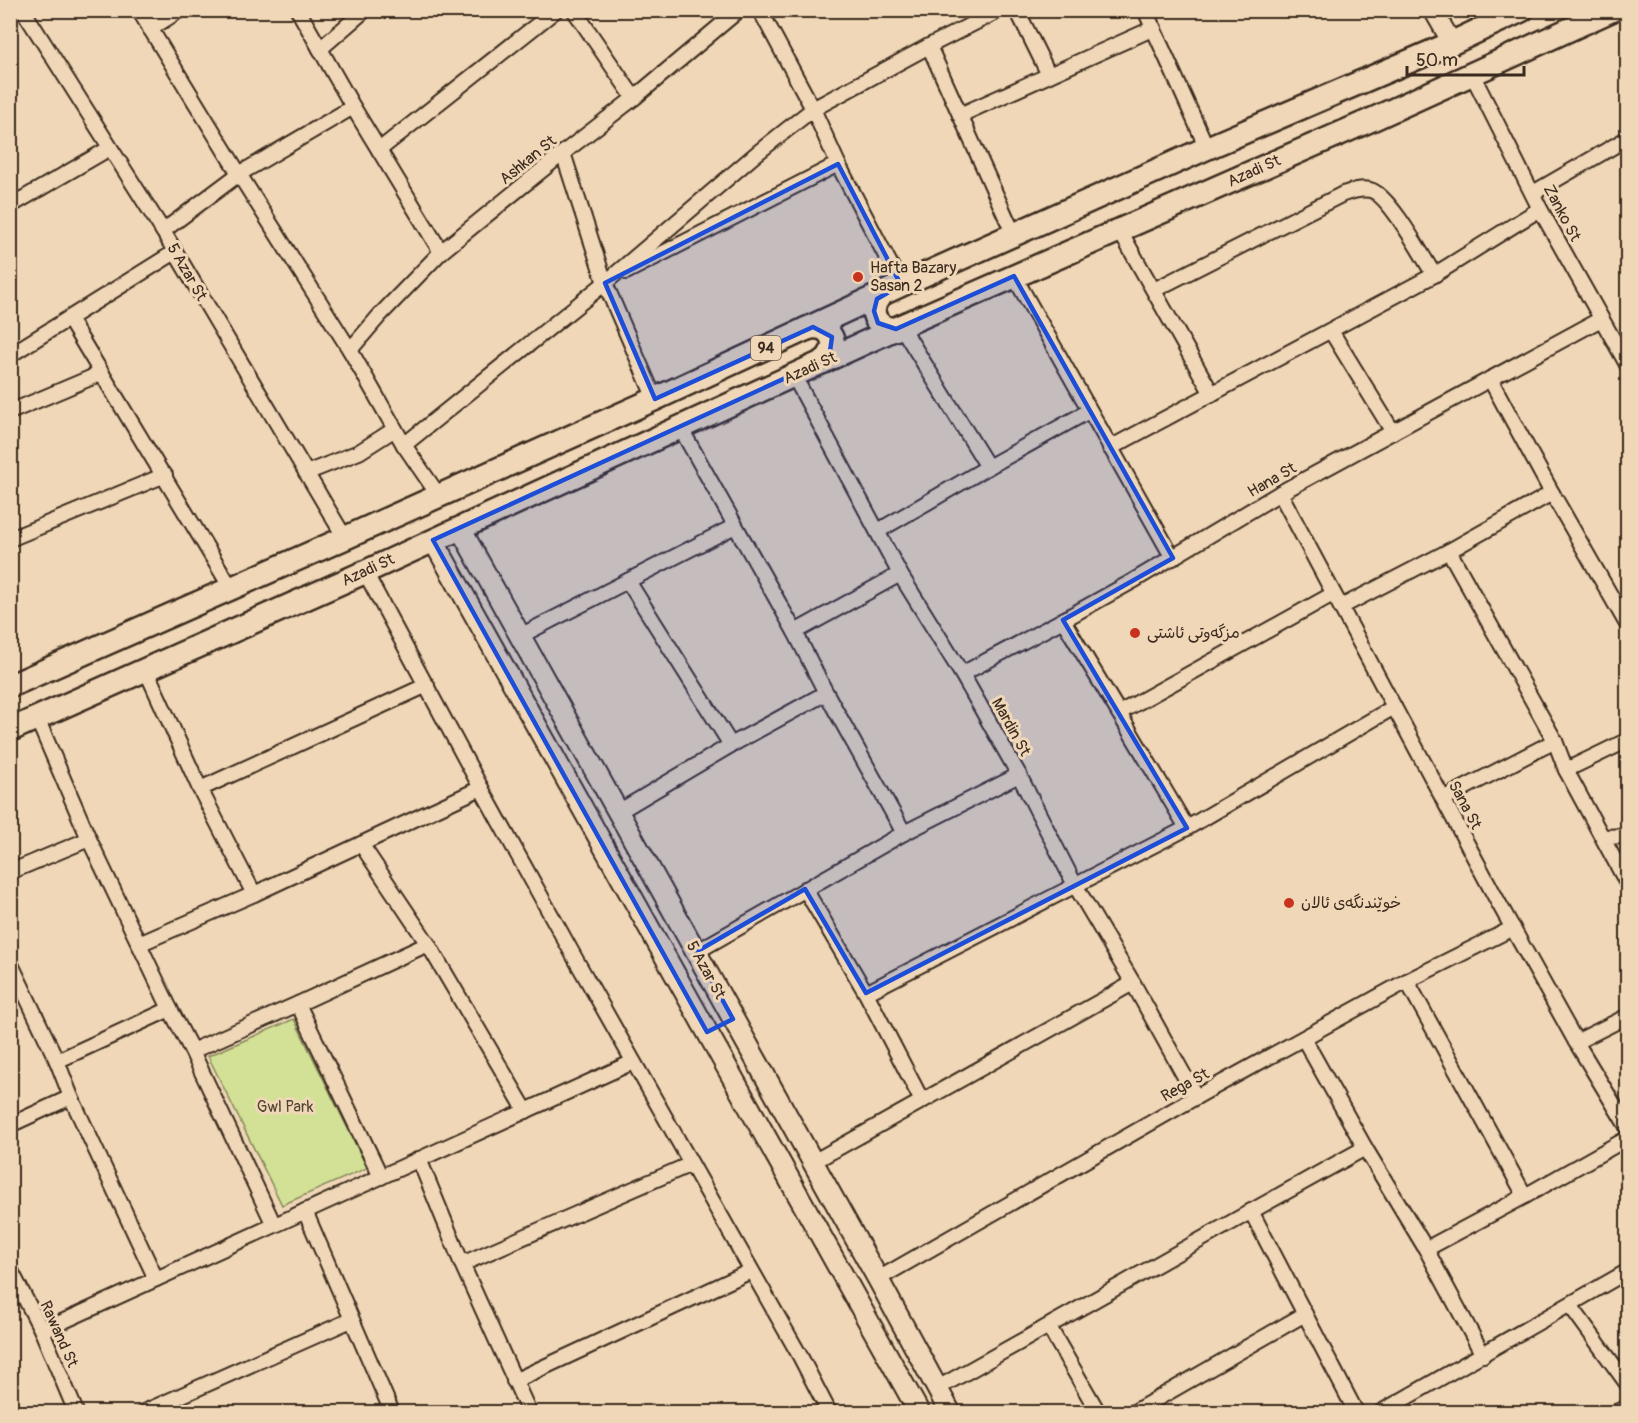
<svg xmlns="http://www.w3.org/2000/svg" width="1638" height="1423" viewBox="0 0 1638 1423" font-family="Pangolin,'Playpen Sans Arabic',sans-serif">
<style>
.green{fill:#d2e195;stroke:#86865a;stroke-width:1.5}
.lines{fill:none;stroke-linecap:round;stroke-linejoin:round}
.minor-casing{stroke:#3b2a1e;stroke-width:18}
.tertiary-casing{stroke:#3b2a1e;stroke-width:22}
.secondary-casing{stroke:#3b2a1e;stroke-width:24}
.primary-casing{stroke:#3b2a1e;stroke-width:27}
.trunk-casing{stroke:#3b2a1e;stroke-width:27}
.minor{stroke:#efd7b7;stroke-width:14}
.tertiary{stroke:#efd7b7;stroke-width:18}
.secondary{stroke:#efd7b7;stroke-width:20}
.primary{stroke:#efd7b7;stroke-width:22}
.trunk{stroke:#efd7b7;stroke-width:22}
.marked{fill:#1d4ed8;fill-opacity:0.2;stroke:#1d4ed8;stroke-width:4.5;stroke-linejoin:round}
.poi-dot{fill:#c8321e;stroke:#efd7b7;stroke-width:2}
.labels{text-anchor:middle;dominant-baseline:central;stroke-width:6;stroke-linejoin:round;paint-order:stroke}
.shield{fill:#efd7b7;stroke:#715e4c;stroke-width:1.5}
.shield-label{font-size:15px;font-weight:bold;fill:#3b2a1e}
.street-label{font-size:16px;fill:#3b2a1e;stroke:#efd7b7}
.poi-label{font-size:16px;fill:#3b2a1e;stroke:#efd7b7;text-anchor:start}
.park-label{font-size:16px;fill:#524530;stroke:#efd7b7}
</style>
<rect width="100%" height="100%" fill="#efd7b7"/>
<filter id="ink" filterUnits="userSpaceOnUse"><feTurbulence type="fractalNoise" baseFrequency=".0167" numOctaves="2"/><feDisplacementMap in="SourceGraphic" scale="12" xChannelSelector="R" yChannelSelector="G"/><feConvolveMatrix kernelMatrix="1 2 1 2 8 2 1 2 1" color-interpolation-filters="sRGB"/></filter>
<g filter="url(#ink)">
<polygon class="green" points="294,1019 367,1168 282,1205 208,1056"/>
<g class="lines">
<defs>
<g id="minor">
<polyline points="23,10 163,231 345,538"/>
<polyline points="139,10 239,174 350,350 404,445 439,496"/>
<polyline points="298,10 353,107 441,252"/>
<polyline points="574,10 634,98"/>
<polyline points="760,10 813,109 838,164 901,285"/>
<polyline points="1017,10 1049,75"/>
<polyline points="1145,10 1207,148"/>
<polyline points="150,29 180,10"/>
<polyline points="929,46 1014,235"/>
<polyline points="320,49 365,10"/>
<polyline points="1472,74 1540,209 1628,366"/>
<polyline points="960,115 1154,28"/>
<polyline points="379,150 556,10"/>
<polyline points="563,153 605,283 655,399"/>
<polyline points="1533,193 1628,138"/>
<polyline points="10,206 110,148"/>
<polyline points="163,231 239,174 353,107"/>
<polyline points="1120,231 1212,394"/>
<polyline points="626,272 838,164"/>
<polyline points="1014,276 1173,558"/>
<path d="M1154 290 1343 194C1352 191 1361 188 1370 190 1389 194 1423 257 1434 275"/>
<polyline points="69,319 231,588"/>
<polyline points="901,326 988,467"/>
<polyline points="1331,331 1393,432"/>
<polyline points="350,350 380,315 441,252 563,153 634,98 739,10"/>
<polyline points="10,355 175,252"/>
<polyline points="794,376 900,574 962,674 1019,775 1075,885 1133,983 1196,1097"/>
<polyline points="1490,379 1552,493 1628,626"/>
<polyline points="10,412 102,373"/>
<polyline points="680,427 795,632 826,693 904,833"/>
<polyline points="404,445 605,283 756,154 813,109 929,46 1000,10"/>
<polyline points="1110,448 1434,275 1540,209"/>
<polyline points="306,473 359,452 395,429"/>
<polyline points="1280,493 1497,900 1576,1042 1628,1128"/>
<polyline points="878,531 988,467 1089,411"/>
<polyline points="10,539 165,475"/>
<polyline points="1449,551 1555,741 1566,770 1628,740"/>
<polyline points="365,572 481,788 576,960 800,1356 829,1412"/>
<polyline points="628,581 731,745"/>
<polyline points="1341,607 1449,551 1552,493"/>
<polyline points="1063,620 1119,713 1187,828"/>
<polyline points="795,632 900,574"/>
<polyline points="520,636 735,526"/>
<polyline points="146,670 200,789 254,894"/>
<polyline points="962,674 1063,620 1133,581 1280,493 1601,319"/>
<polyline points="1119,713 1333,594"/>
<polyline points="37,718 89,839 170,1009 192,1051 274,1225"/>
<polyline points="1566,770 1628,885"/>
<polyline points="200,789 427,685"/>
<polyline points="1443,799 1555,741"/>
<polyline points="618,812 731,745 826,693"/>
<polyline points="1603,837 1628,836"/>
<polyline points="361,844 428,944 526,1111"/>
<polyline points="10,872 89,839"/>
<polyline points="805,889 866,993 922,1101"/>
<polyline points="139,944 254,894 481,788"/>
<polyline points="696,952 904,833 1019,775"/>
<polyline points="10,962 57,1061 71,1097 156,1279"/>
<polyline points="1407,981 1525,1196"/>
<polyline points="866,993 1187,828 1394,707"/>
<polyline points="298,1004 381,1177"/>
<polyline points="1304,1039 1365,1148 1426,1249 1483,1355"/>
<polyline points="1576,1042 1628,1016"/>
<polyline points="192,1051 298,1004 428,944"/>
<polyline points="57,1061 170,1009"/>
<polyline points="10,1125 71,1097"/>
<polyline points="419,1159 462,1264 529,1412"/>
<polyline points="813,1162 1133,983"/>
<polyline points="305,1211 392,1412"/>
<polyline points="1251,1211 1356,1412"/>
<polyline points="1426,1249 1525,1196 1628,1138"/>
<polyline points="462,1264 691,1164"/>
<polyline points="10,1269 42,1331 76,1412"/>
<polyline points="878,1279 1196,1097 1407,981 1513,928"/>
<polyline points="1570,1305 1628,1385"/>
<polyline points="1049,1327 1098,1412"/>
<polyline points="42,1331 633,1062"/>
<polyline points="514,1381 751,1271"/>
<path d="M936 1389C1080 1309 1221 1227 1365 1148"/>
<polyline points="144,1412 351,1320"/>
<polyline points="1134,1412 1305,1314"/>
<polyline points="1381,1412 1628,1271"/>
<polyline points="1616,1412 1628,1407"/>
</g>
<polyline id="tertiary" points="1433,10 1452,43"/>
<g id="secondary">
<polyline points="460,528 878,1279 950,1412"/>
<polyline points="433,540 919,1412"/>
</g>
<g id="primary">
<path d="M882 294C866 310 875 329 896 329"/>
<path d="M806 329C831 321 843 347 823 362"/>
</g>
<g id="trunk">
<polyline points="10,686 345,538 655,399 901,285 1207,148 1452,43 1522,10"/>
<polyline points="10,730 365,572 901,326 1371,120 1612,10"/>
</g>
</defs>
<use href="#minor" class="minor-casing"/>
<use href="#tertiary" class="tertiary-casing"/>
<use href="#secondary" class="secondary-casing"/>
<use href="#primary" class="primary-casing"/>
<use href="#trunk" class="trunk-casing"/>
<use href="#minor" class="minor"/>
<use href="#tertiary" class="tertiary"/>
<use href="#secondary" class="secondary"/>
<use href="#primary" class="primary"/>
<use href="#trunk" class="trunk"/>
</g>
</g>
<path class="marked" d="M838 164 901 285 877 299 874 311 878 323 896 329 1014 276 1173 558 1063 620 1187 828 866 993 805 889 696 952 733 1019 707 1032 433 540 829 358 832 337 813 327 655 399 605 283Z"/>
<g class="poi-dot">
<circle cx="858" cy="277" r="6"/>
<circle cx="1135" cy="633" r="6"/>
<circle cx="1289" cy="903" r="6"/>
</g>
<g class="labels">
<rect class="shield" x="751" y="336" width="30" height="24" rx="4.5"/>
<g class="shield-label">
<text x="766" y="348">94</text>
</g>
<g class="street-label">
<text transform="translate(528 160) rotate(-39)">Ashkan St</text>
<text transform="translate(1254 171) rotate(-24)">Azadi St</text>
<text transform="translate(1562 213) rotate(62)">Zanko St</text>
<text transform="translate(187 272) rotate(60)">5 Azar St</text>
<text transform="translate(810 368) rotate(-24)">Azadi St</text>
<text transform="translate(1272 480) rotate(-30)">Hana St</text>
<text transform="translate(368 570) rotate(-25)">Azadi St</text>
<text transform="translate(1011 727) rotate(61)">Mardin St</text>
<text transform="translate(1465 805) rotate(62)">Sana St</text>
<text transform="translate(706 970) rotate(61)">5 Azar St</text>
<text transform="translate(1185 1085) rotate(-29)">Rega St</text>
<text transform="translate(59 1334) rotate(66)">Rawand St</text>
</g>
<g class="poi-label">
<text x="870" y="268">Hafta Bazary<tspan x="870" dy="18">Sasan 2</tspan></text>
<text x="1147" y="633">مزگەوتی ئاشتی</text>
<text x="1301" y="903">خوێندنگەی ئالان</text>
</g>
<g class="park-label">
<text x="285" y="1107">Gwl Park</text>
</g>
</g>
<rect width="1638" height="1423" fill="none" stroke="#efd7b7" stroke-width="36"/>
<rect x="18" y="18" width="1602" height="1387" fill="none" stroke="#3b2a1e" stroke-width="2" filter="url(#ink)"/>
<path d="M1407 66v9h117v-9" fill="none" stroke="#3b2a1e" stroke-width="3"/>
<text x="1416" y="66" font-size="18" fill="#3b2a1e" stroke="#efd7b7" stroke-width="4.5" paint-order="stroke">50 m</text>
</svg>
